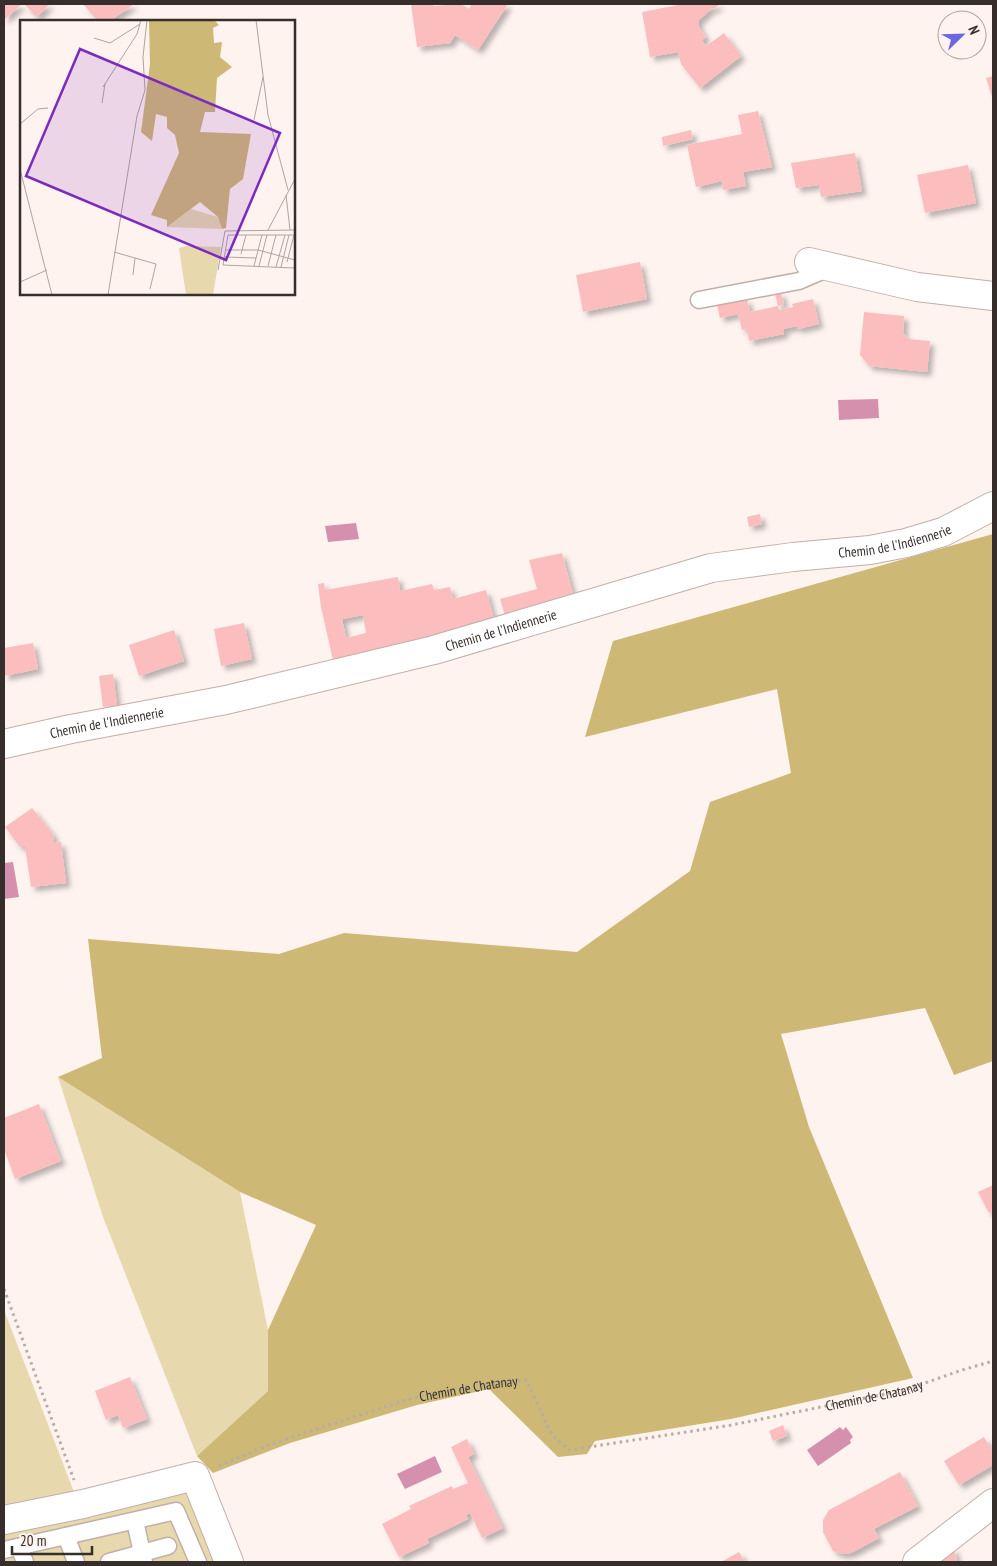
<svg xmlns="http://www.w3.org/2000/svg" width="997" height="1566" viewBox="0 0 997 1566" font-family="'PT Sans Narrow',sans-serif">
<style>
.green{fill:#e7d9ad}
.forest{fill:#ceb875}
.water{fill:#d490ac}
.building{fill:#fbbdbd;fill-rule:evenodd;filter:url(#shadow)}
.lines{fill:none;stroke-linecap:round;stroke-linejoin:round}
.lane-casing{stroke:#c1afa8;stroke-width:19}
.street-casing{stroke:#c1afa8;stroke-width:30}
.path{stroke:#b6aca8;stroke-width:3;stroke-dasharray:2.5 4;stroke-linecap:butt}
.lane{stroke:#fff;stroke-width:16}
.street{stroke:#fff;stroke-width:28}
.labels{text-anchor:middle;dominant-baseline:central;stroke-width:5;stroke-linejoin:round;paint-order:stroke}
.street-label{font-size:14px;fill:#352e2b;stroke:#fff3ef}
.inset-road{fill:none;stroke:#aea4a1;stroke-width:1}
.view{fill:#7b2cbf;fill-opacity:0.15;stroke:#7b2cbf;stroke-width:2.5}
.inset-edge{fill:none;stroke:#352e2b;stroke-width:2.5}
</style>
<defs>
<filter id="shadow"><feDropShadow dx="4.5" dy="4.5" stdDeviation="2.5" flood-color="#0004"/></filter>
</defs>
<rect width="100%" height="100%" fill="#fff3ef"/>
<g class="green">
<polygon points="58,1077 240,1192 268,1330 268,1391 197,1456 103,1217"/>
<polygon points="4,1310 74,1492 4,1509"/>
<polygon points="187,1491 217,1562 4,1562 4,1531"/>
</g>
<polygon class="forest" points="993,534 993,1061 954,1075 925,1008 781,1034 809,1127 913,1378 731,1419 595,1441 587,1454 558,1457 489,1389 417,1405 290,1443 213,1473 197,1456 268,1391 268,1330 316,1225 240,1192 58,1077 102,1058 88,939 279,954 344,933 577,952 690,871 710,802 791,773 777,689 585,737 613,641"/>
<g class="water">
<polygon points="878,399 879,418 839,420 838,400"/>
<polygon points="356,523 359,539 328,542 325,526"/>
<polygon points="13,862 19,897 4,899 4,863"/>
<polygon points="840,1427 843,1430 846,1427 853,1437 850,1440 851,1443 818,1466 807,1450"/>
<polygon points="435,1456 442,1472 405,1489 397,1474"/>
</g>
<g class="building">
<polygon points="4,4 22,4 4,20"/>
<polygon points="24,4 50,4 37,17"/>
<polygon points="83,4 134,4 110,21 98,21"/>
<polygon points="411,4 433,4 433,6 461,4 469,9 472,4 508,4 478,50 455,35 450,43 417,47"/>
<polygon points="683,4 720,4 714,9 712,8 698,21 699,27 706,37 702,40 706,46 724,33 741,56 700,88 681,64 678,52 650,57 642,12"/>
<polygon points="993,76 993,100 986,78"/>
<polygon points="758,111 772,167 743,172 746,186 723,190 722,181 696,187 687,145 742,134 738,115"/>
<polygon points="691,130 693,139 663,146 662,137"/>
<polygon points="855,153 862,191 821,197 819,185 796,188 791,163"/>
<polygon points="968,165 976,203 925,213 917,175"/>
<polygon points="640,262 647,299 583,312 576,275"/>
<polygon points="781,292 784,305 778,306 775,294"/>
<polygon points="747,299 750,312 778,306 779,310 793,307 792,304 813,299 819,324 798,329 797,326 783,329 784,334 749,341 747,329 742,330 738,314 720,318 717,305"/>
<polygon points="864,312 904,316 903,333 908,339 930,341 927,372 869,366 860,355"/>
<polygon points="760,514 762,524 749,527 747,517"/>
<polygon points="562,553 573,594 505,615 500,599 537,589 529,560"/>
<path d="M398 577 400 591 432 584 434 590 450 587 453 599 486 590 494 619 333 660 321 607 318 584 324 583 325 590ZM363 615 366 633 346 638 342 619Z"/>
<polygon points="244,623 252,659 221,666 214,629"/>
<polygon points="174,630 184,661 139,676 129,645"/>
<polygon points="33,643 38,669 4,676 4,648"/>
<polygon points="113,674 117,705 103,707 99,676"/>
<polygon points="32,808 53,834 54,843 61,842 66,883 31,887 25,847 20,847 5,827"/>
<polygon points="39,1104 61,1161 15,1179 4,1149 4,1118"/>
<polygon points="993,1185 993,1211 989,1213 978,1192"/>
<polygon points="130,1377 147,1419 123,1428 118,1415 106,1420 95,1391"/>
<polygon points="783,1425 787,1436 773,1441 769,1431"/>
<polygon points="984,1437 993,1452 993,1465 959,1485 944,1461"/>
<polygon points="467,1439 474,1454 468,1457 503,1528 482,1538 470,1513 466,1515 468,1519 427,1539 429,1543 399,1557 382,1524 411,1509 409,1506 452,1486 453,1489 468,1483 451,1447"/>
<polygon points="900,1472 918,1506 874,1529 879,1538 851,1553 842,1554 833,1551 823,1532 823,1520 829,1510"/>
<polygon points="954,1547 957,1562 937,1562"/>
<polygon points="739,1552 745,1562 721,1562"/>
</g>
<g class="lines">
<defs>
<g id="lane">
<polyline points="699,300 799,281 829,268"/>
<polyline points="135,1521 144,1562"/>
<polyline points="66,1536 76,1562"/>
<polyline points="19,1547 25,1562"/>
<polyline points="4,1550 176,1511 198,1562"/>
<polyline points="109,1562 168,1546"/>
</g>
<g id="street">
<polyline points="809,262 917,287 993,296"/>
<path id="s2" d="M4 744 71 729 226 700 434 650 711 568 793 557 870 550 906 543 943 532 993 506"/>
<polyline points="4,1520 83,1504 195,1476 229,1562"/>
<polyline points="917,1562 993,1503"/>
</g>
</defs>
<use href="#lane" class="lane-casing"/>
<use href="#street" class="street-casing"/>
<g class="path">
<polyline points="4,1289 74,1480"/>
<path id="s1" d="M219 1466 271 1444 412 1398 496 1383 526 1380 552 1435 569 1450 732 1425 905 1390 962 1370 993 1361"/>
</g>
<use href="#lane" class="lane"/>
<use href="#street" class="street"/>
</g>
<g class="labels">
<g class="street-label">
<text stroke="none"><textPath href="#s2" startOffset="915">Chemin de l'Indiennerie</textPath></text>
<text stroke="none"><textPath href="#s2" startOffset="510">Chemin de l'Indiennerie</textPath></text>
<text stroke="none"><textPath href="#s2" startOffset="105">Chemin de l'Indiennerie</textPath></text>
<text stroke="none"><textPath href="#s1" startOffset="262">Chemin de Chatanay</textPath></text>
<text stroke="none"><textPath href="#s1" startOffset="714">Chemin de Chatanay</textPath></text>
</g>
</g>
<g transform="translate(20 20)">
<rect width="275" height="275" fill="#fff3ef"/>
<path d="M171 189 198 197 202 209 147 207ZM166 226 201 227 193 275H166L159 228Z" fill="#e7d9ad"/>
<path d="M129 0H194L199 5 193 8 194 23 202 22 200 37 212 47 197 58 195 92H185L180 112 231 114 223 159 210 169 206 208 202 209 198 197 180 182 147 207V200L131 195 159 133 155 115 147 108V97L136 94 132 121 121 112 130 44Z" fill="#ceb875"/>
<path class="inset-road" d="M236 0 248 95 268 170M74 18 90 23 120 4M83 67 117 14 121 0M82 83 85 64M234 100 243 57M0 104 18 89 28 88M0 149 32 275M266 175 270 210M248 210 275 159M275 215H208L203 245 274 248 275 244M206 230H238L275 240M94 232 136 244 130 269M221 234 226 215M205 237 236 238M267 242 274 215M234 246 242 215M239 246 247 215M248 246 256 215M256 247 265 215M261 247 269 215M198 250 205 211 275 210M113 255 115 238M0 262 27 250M88 275 117 96 125 70 123 37 127 0"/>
<path class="view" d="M60 29 260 113 206 240 6 156Z"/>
<rect width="275" height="275" class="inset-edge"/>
</g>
<rect width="997" height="1566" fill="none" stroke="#352e2b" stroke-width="10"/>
<g transform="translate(962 35) rotate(67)"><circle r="24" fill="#fff3ef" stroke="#aea4a1"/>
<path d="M0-4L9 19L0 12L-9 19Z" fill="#6a67e1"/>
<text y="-8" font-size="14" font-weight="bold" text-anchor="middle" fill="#352e2b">N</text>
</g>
<path d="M12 1546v8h80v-8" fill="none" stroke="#352e2b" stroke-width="2.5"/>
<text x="20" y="1546" font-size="15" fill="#352e2b" stroke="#fff3ef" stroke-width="4" paint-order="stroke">20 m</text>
</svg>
